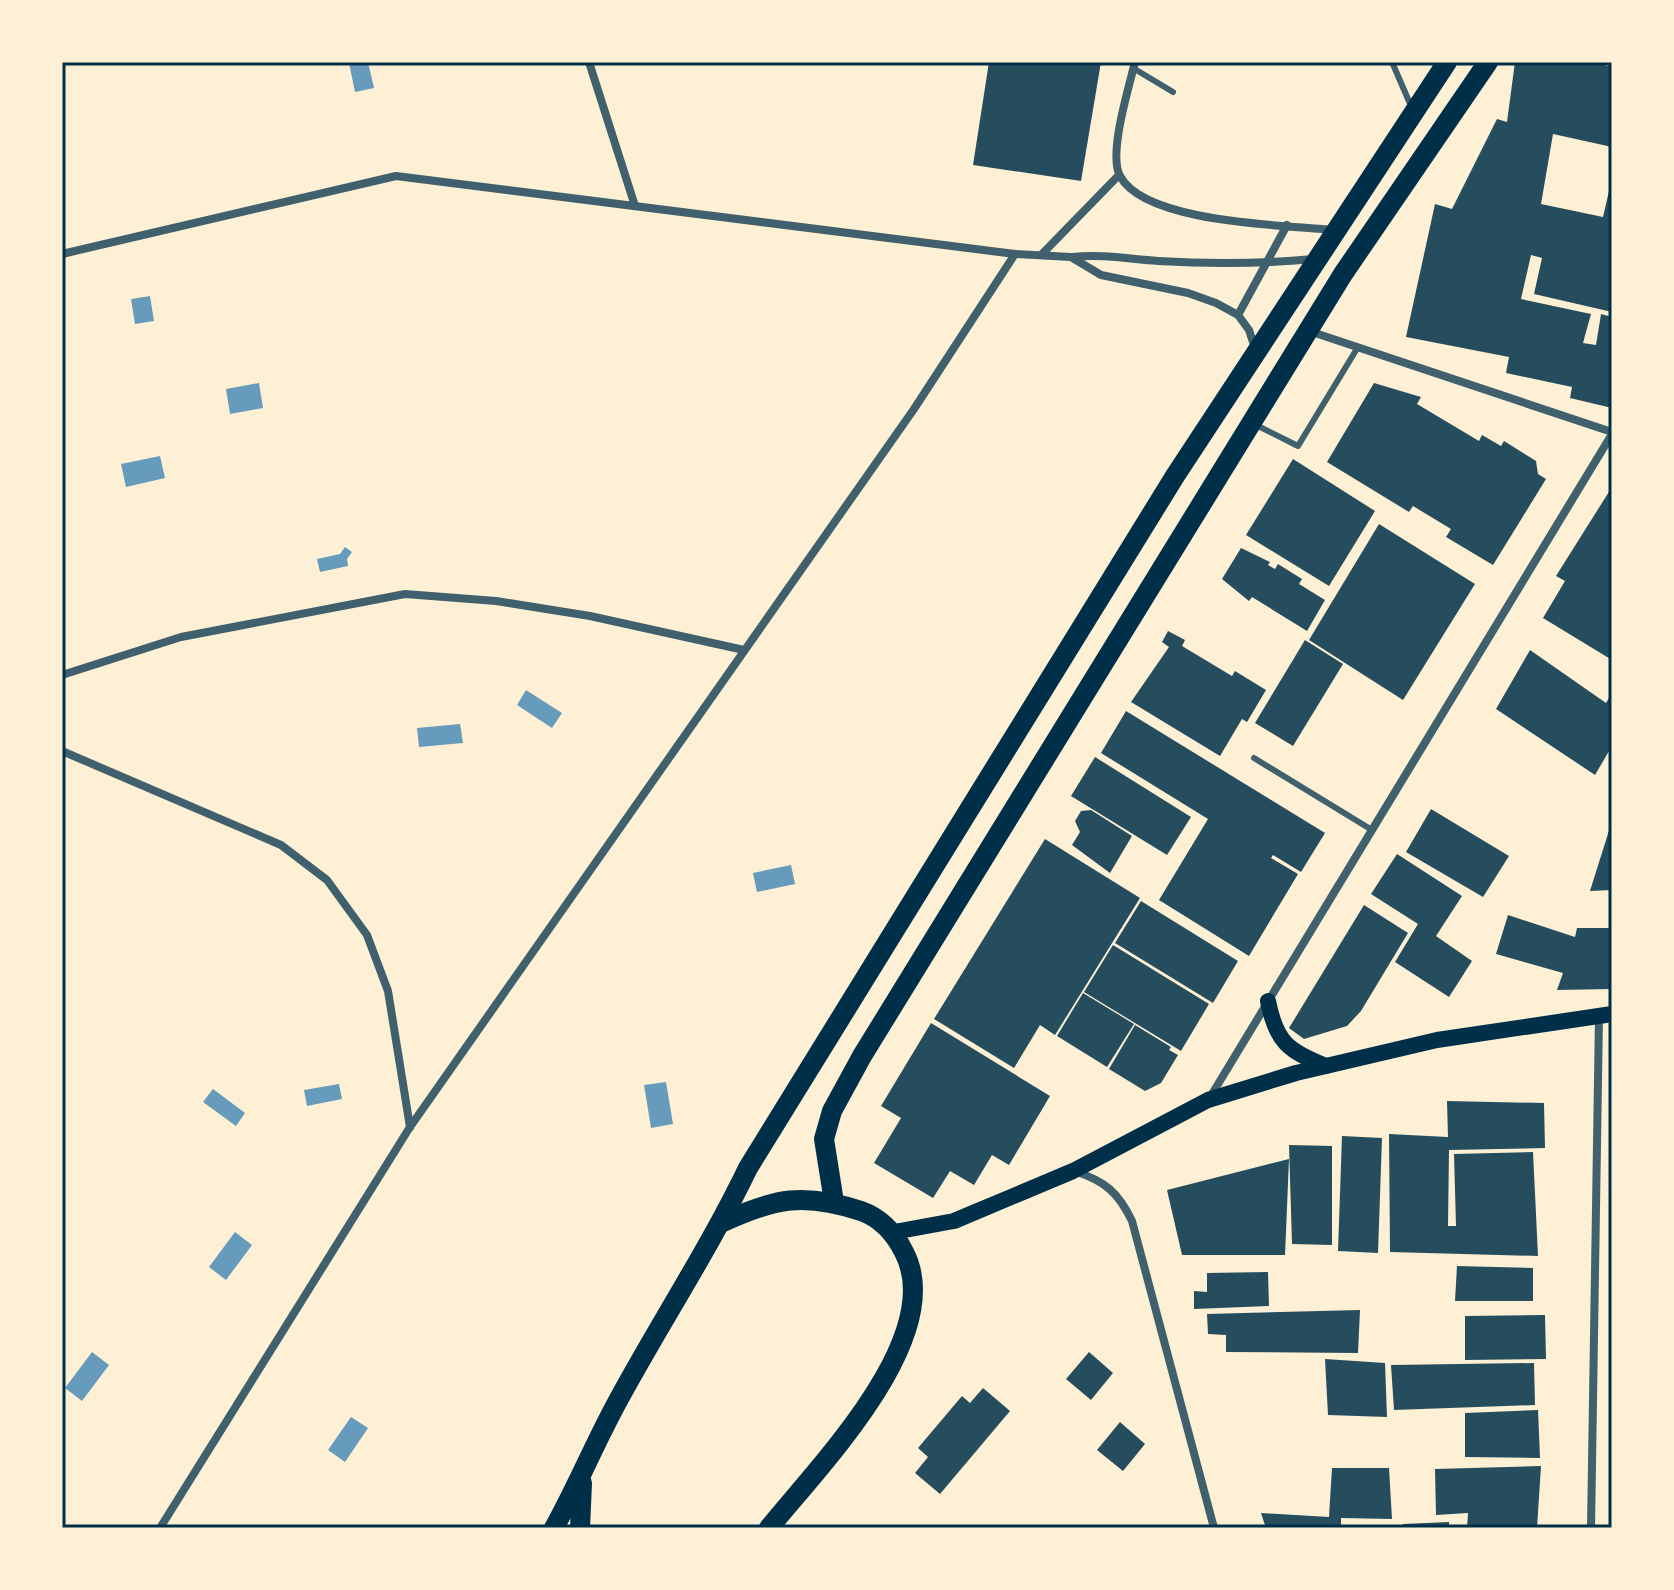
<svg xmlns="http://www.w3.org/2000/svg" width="1674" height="1590" viewBox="0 0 1674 1590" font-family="Quicksand,sans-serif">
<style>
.water{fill:#669bbc}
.building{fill:#264d5e}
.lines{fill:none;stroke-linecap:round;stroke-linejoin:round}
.service{stroke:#3f606c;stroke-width:6}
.minor{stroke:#3f606c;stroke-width:8}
.secondary{stroke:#003049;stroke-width:16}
.primary{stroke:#003049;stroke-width:20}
.neatline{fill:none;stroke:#003049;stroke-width:3}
</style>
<rect width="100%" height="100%" fill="#fdf0d5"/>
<g class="water">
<polygon points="368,62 374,88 355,92 349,63"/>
<polygon points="150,296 154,321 135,324 131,299"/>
<polygon points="259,383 263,408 230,414 226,389"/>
<polygon points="160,456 165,478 126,487 121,464"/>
<polygon points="345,547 352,552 347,559 348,566 320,572 317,559 340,554"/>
<polygon points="526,690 562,713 552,728 517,705"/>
<polygon points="460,724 463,743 419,747 417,728"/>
<polygon points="791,865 795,884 757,892 753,873"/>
<polygon points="666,1082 673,1124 651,1128 644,1085"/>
<polygon points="339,1084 342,1099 307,1106 304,1090"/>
<polygon points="213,1089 245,1113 236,1126 203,1102"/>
<polygon points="235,1232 252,1245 226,1280 209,1267"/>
<polygon points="92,1352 109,1365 82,1401 65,1388"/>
<polygon points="351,1417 368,1428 345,1462 328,1450"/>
</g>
<g class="building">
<polygon points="989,62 1101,62 1081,181 973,165"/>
<polygon points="1515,62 1593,62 1612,67 1612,147 1553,134 1541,204 1603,217 1612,178 1612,312 1534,294 1542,258 1531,255 1521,299 1591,314 1583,343 1596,345 1601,314 1612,317 1612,408 1570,398 1572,387 1506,373 1509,357 1406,337 1435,204 1452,209 1497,119 1507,122"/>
<polygon points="1374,383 1421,397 1417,404 1479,441 1482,435 1501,446 1504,441 1536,461 1538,474 1546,479 1493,565 1446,537 1451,529 1413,506 1409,512 1327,462"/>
<polygon points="1293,459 1375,511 1329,586 1246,535"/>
<polygon points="1612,487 1612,660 1543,618 1565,581 1556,576"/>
<polygon points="1379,524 1475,584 1403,700 1309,640"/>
<polygon points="1241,548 1270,562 1268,565 1275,569 1278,564 1302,579 1299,584 1325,600 1307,631 1252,597 1249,601 1222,579"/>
<polygon points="1168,631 1185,640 1182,646 1232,676 1235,671 1266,690 1247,722 1242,719 1220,756 1131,702 1169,647 1162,642"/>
<polygon points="1305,640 1343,664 1293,746 1255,723"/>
<polygon points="1530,650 1606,703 1612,693 1612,746 1595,775 1496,709"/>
<polygon points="1126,711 1325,833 1301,872 1273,855 1271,858 1298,874 1249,956 1159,900 1208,819 1101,753"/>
<polygon points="1095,757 1191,817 1167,855 1071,796"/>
<polygon points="1431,809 1509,856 1483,897 1406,852"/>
<polygon points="1091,810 1132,836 1110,873 1072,845 1080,832 1075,821 1081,811"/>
<polygon points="1611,824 1612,890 1590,891"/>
<polygon points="1045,839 1140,898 1055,1035 1040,1025 1014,1068 934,1019"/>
<polygon points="1397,854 1462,896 1436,936 1472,961 1449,997 1395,962 1418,924 1371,894"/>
<polygon points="1141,901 1238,961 1213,1003 1115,943"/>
<polygon points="1364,905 1408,933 1361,1011 1347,1026 1304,1039 1289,1028"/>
<polygon points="1508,915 1575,937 1577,928 1612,928 1612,989 1557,990 1563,973 1496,954"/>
<polygon points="1113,945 1209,1004 1181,1051 1084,992"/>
<polygon points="1083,993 1134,1024 1107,1067 1057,1036"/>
<polygon points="931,1023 1050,1096 1009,1165 992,1155 974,1185 950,1171 933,1198 874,1163 901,1118 881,1106"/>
<polygon points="1135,1025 1171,1047 1169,1050 1178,1055 1161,1083 1145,1091 1109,1069"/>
<polygon points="1447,1101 1544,1103 1545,1148 1449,1150 1448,1226 1456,1226 1454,1154 1533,1152 1538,1256 1390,1252 1389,1134 1448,1137"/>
<polygon points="1342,1136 1382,1138 1378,1253 1338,1251"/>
<polygon points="1289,1145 1332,1146 1332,1245 1292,1244"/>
<polygon points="1289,1159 1285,1255 1182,1255 1167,1190"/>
<polygon points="1457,1266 1533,1268 1533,1301 1455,1301"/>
<polygon points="1268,1272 1269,1306 1194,1309 1194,1291 1207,1292 1207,1273"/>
<polygon points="1360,1310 1358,1353 1226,1352 1226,1335 1208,1334 1207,1314"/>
<polygon points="1545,1315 1546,1359 1465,1360 1465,1316"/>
<polygon points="1089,1352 1113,1373 1091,1400 1066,1379"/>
<polygon points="1325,1359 1385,1363 1387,1417 1328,1415"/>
<polygon points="1534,1363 1535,1405 1394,1410 1391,1365"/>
<polygon points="983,1388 1010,1411 940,1494 915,1473 928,1457 918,1448 962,1396 970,1403"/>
<polygon points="1538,1410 1540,1458 1465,1457 1465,1413"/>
<polygon points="1120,1422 1145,1444 1123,1471 1097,1450"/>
<polygon points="1541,1466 1537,1528 1467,1528 1468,1513 1436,1515 1435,1469"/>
<polygon points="1332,1468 1389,1468 1392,1519 1341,1518 1341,1528 1266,1528 1261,1513 1329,1517"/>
<polygon points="1449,1522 1449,1528 1403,1528 1403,1524"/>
</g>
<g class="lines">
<g class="service">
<polyline points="1392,62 1411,106"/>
<polyline points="1133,68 1173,92"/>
<polyline points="1254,424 1298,446 1358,347"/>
<polyline points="1254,758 1372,830"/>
</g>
<g class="minor">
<polyline points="589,62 635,206"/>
<path d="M1135 62C1129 87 1108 154 1120 176 1145 223 1283 225 1333 230"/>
<polyline points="62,254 396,176 1015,254 1071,257 1101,275 1188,293 1216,303 1238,315 1249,330 1255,348"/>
<polyline points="1042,254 1119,175"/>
<path d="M1072 257C1102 254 1128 259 1158 261 1210 264 1261 264 1313 259"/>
<polyline points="1238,315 1287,225"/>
<polyline points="1309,331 1612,432"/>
<polyline points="62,675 181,637 405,594 496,601 590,616 744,650"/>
<polyline points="62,751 281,845 327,880 367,935 388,991 410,1127"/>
<polyline points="1209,1099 1612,434"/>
<path d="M1074 1171C1105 1181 1118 1192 1132 1221L1214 1528"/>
<polyline points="160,1528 410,1127 914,409 1015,254"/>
<polyline points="1591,1528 1599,1016"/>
</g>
<g class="secondary">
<path d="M1268 1001C1276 1042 1288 1051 1326 1066"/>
<polyline points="894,1232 954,1221 1073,1171 1208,1100 1296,1073 1437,1040 1612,1014"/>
</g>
<g class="primary">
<polyline points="834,1202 824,1139 832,1111 862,1056 1343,274 1488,62"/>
<path d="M721 1223C775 1198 804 1192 861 1211 881 1218 895 1234 904 1252 948 1336 819 1466 769 1528"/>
<path d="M554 1528C578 1485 596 1440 620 1397 662 1320 710 1247 748 1168L1175 476 1447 62"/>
<polyline points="580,1528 582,1483"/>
</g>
</g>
<rect width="1674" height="1590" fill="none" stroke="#fdf0d5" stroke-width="128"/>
<rect x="64" y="64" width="1546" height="1462" class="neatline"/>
</svg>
